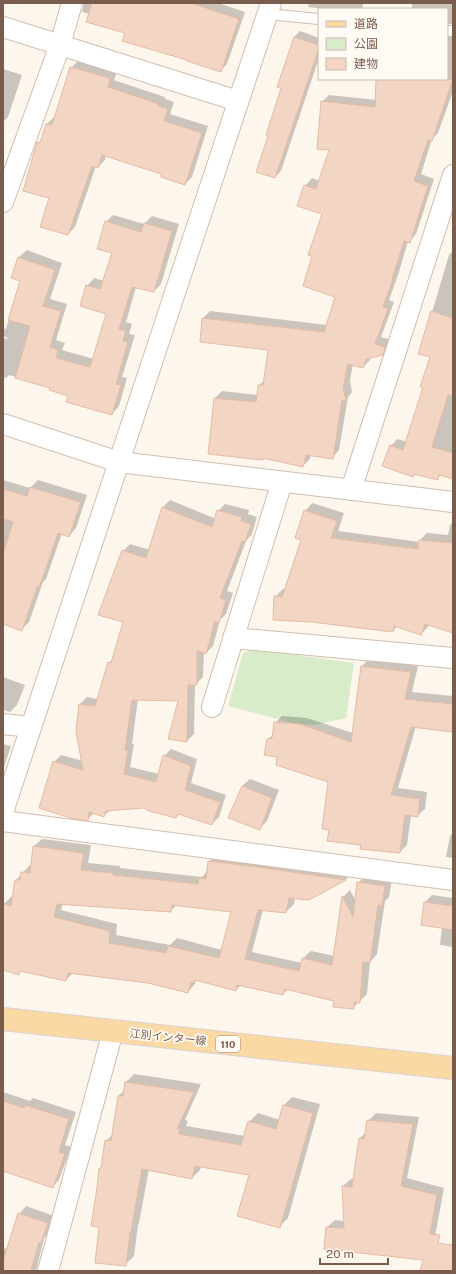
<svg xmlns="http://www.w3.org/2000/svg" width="456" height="1274" viewBox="0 0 456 1274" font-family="'Public Sans','Noto Sans JP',sans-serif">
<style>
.green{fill:#d8ecc9}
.shadow{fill:#0003;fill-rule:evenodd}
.building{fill:#f3d5c3;stroke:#e6bba3;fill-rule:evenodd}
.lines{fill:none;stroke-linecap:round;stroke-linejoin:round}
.lane-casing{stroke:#d1beb0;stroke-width:12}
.street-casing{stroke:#d1beb0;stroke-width:22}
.primary-casing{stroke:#dad1cd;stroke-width:24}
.lane{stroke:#fff;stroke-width:10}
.street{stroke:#fff;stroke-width:20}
.primary{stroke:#fbd9a5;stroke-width:22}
.labels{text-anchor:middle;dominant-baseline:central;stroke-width:3.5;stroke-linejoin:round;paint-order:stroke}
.shield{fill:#fffaf3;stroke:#a28b7f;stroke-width:1}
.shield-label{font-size:10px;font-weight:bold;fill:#7a5c4d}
.street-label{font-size:11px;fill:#7a5c4d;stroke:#fffaf3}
</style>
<rect width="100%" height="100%" fill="#fdf6ec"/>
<polygon class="green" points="253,649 354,663 346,718 315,725 297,724 228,706 243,653"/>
<g class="shadow">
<polygon points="84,3 218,3 245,12 227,64 220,71 126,32 89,14 82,12"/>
<polygon points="309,3 363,3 363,6 360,9 324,9 308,7"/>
<polygon points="412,3 453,3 453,24 447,24 451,30 453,30 453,91 438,133 432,139 421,174 434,179 416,234 409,242 408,241 399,272 389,300 394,302 381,337 392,340 390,346 382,354 371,357 370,360 363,367 353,364 350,380 352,392 348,397 339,450 332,458 311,454 310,459 303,466 264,457 263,459 215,398 222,391 258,395 259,385 265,380 269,349 203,318 210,311 327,325 337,296 313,255 323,213 305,186 312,178 320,181 331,149 322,102 329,95 377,100 377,79 447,79 447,9 412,9"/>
<polygon points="300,31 319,38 319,58 281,171 275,177 269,135 283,87 294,37"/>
<polygon points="78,61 117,72 114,80 165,97 165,99 174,102 170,114 208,126 192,177 185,184 163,173 106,156 105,160 98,167 96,166 75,227 68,234 50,198 38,143 43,138 47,124 54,117 56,118 71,68"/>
<polygon points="3,69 22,75 8,117 4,121 3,125"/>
<polygon points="113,215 144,224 152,216 179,224 161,284 154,291 136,287 126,322 132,324 129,334 135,335 122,377 127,378 119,406 112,414 51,387 9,375 6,378 3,377 3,338 7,339 8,338 3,336 3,328 6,329 21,280 12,277 19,257 27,250 62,263 50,299 67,304 56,340 65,343 62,350 94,359 107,313 87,286 94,278 104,281 113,252 106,222"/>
<polygon points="453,251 453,478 441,475 438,478 416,473 413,476 391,446 397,439 407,442 424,387 431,356 420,353 449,255"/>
<polygon points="3,480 30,488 38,480 87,495 76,528 69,536 62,533 46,579 43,582 29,622 21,630 3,623"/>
<polygon points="170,500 216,519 218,511 225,504 249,510 248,514 257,517 252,534 246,541 227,591 233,593 226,614 220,620 213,646 206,653 204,652 203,677 196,684 195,684 194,734 187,741 179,700 138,699 132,744 134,744 130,767 159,774 164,756 171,749 197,759 191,783 226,795 219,817 212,824 180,813 176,817 145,807 111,809 104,816 94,813 88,819 54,762 61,755 83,761 80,704 87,697 98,699 109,663 114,658 124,621 123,551 130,544 150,550 163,507"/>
<polygon points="312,503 344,513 338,531 420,542 420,540 427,533 448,535 450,525 453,522 453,632 429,624 428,627 421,634 397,626 393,631 275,597 283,589 285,589 302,539 305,511"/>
<polygon points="369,659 418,666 412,692 453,696 453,732 416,726 398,788 427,792 425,809 417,816 411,815 407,845 400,852 362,845 330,829 329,781 278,756 268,739 274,734 275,723 282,716 307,718 353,733 362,666"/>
<polygon points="3,677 25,685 17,705 10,712 3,710"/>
<polygon points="3,744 11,746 3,770"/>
<polygon points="250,779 279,790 267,821 259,829 242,786"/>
<polygon points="453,833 453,858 446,857 450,836"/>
<path d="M42 839 91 845 88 863 120 866V868L202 877 207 871 209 862 216 854 352 873 345 880 309 899 295 897 294 904 286 912 263 910 252 952 302 963 303 958 311 951 335 956 343 897 350 890 356 901 358 883 366 875 392 879 389 897 385 901 377 954 370 962 367 994 353 1008 335 1000 288 989 283 994 241 985 236 990 196 979 195 984 188 992 148 982 73 973 66 980 21 971 19 973 3 968V908L4 904 12 896 14 897 16 880 30 865H32L34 846ZM63 903 170 911 177 905 233 911 222 950 177 938 170 945 116 935 117 924 61 910Z"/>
<polygon points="432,895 453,898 453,947 440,945 442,927 425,902"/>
<polygon points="134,1074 201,1084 185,1120 188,1121 186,1126 245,1136 249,1122 258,1113 280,1120 284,1105 292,1097 320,1104 288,1218 280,1226 250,1175 201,1166 200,1170 192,1178 149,1169 139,1223 138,1225 134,1256 126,1264 100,1226 100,1169 102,1167 106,1141 113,1134 118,1096 125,1090 126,1082"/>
<polygon points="3,1092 30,1101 33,1098 76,1112 65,1145 71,1147 59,1180 52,1187 3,1144"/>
<polygon points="376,1113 419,1117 407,1178 444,1188 432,1252 325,1249 327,1227 335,1220 344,1221 343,1186 351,1179 354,1179 360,1138 366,1132 368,1121"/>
<polygon points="26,1206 54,1216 48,1234 44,1238 36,1271 3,1271 3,1248 8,1249 19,1214"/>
</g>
<g class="building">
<polygon points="92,3 191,3 239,19 221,72 187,61 187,60 122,41 125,33 86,22"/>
<polygon points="294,37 319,45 319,48 275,178 256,172 268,136 266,135 281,88 277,87"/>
<polygon points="70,67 110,78 108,87 159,104 158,106 168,109 164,121 202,133 185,185 161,177 161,174 102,155 98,168 92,166 68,235 40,227 49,198 23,191 37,142 40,143 46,124 52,125"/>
<polygon points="376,79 453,79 432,141 428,140 414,181 428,186 410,243 404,241 392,279 393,279 383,307 388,309 375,344 385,347 383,355 366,359 363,368 348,364 343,388 346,400 342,400 333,459 306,455 303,467 263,458 263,460 208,454 214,398 256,402 258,385 263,385 268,350 200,342 202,318 324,332 335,297 303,286 312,256 308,255 322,214 297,206 304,185 316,189 329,150 317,149 321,101 375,107"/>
<polygon points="105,221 141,232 144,223 172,231 154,292 132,287 119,329 126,331 123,341 128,342 116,384 121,385 112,415 66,402 68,396 49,390 50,388 15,378 30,326 8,320 20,281 11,278 18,257 55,270 43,306 61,311 50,347 58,350 56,358 90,367 106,314 80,306 86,285 100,289 112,253 97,249"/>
<polygon points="431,311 453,318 453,397 448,395 432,447 453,453 453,479 439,475 438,480 414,474 413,477 382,466 390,445 403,450 423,387 420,387 430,357 418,354"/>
<polygon points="30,487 81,502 69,537 58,533 42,580 39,587 37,587 22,631 3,624 3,554 13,522 3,519 3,489 27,496"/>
<polygon points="162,507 212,527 217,510 242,517 241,521 251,524 245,542 242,541 220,598 226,600 219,623 215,621 206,654 197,651 197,685 188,685 187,742 168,739 178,701 132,700 125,750 128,751 124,774 156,782 163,755 191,766 185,790 220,802 212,825 178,814 176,818 149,811 144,808 106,811 104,817 89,812 88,821 71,818 39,808 53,761 83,770 76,731 79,704 95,706 108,662 111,663 123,622 98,615 122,550 146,558"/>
<polygon points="304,510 337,521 331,538 418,549 419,540 453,543 453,633 425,624 421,635 394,626 393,632 312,622 273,620 274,596 282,597 301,540 295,538"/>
<polygon points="361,666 411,672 405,699 453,704 453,732 411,727 391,795 420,799 418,817 405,815 400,853 360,849 361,845 327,841 329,830 322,829 328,782 276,765 277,757 264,755 267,739 272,738 274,722 300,724 351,742"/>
<polygon points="242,786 272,798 260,830 228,818"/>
<path d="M33 846 84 853 81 870 113 873V875L198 884 199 878 206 879 208 861 265 868 346 880 309 900 289 898 286 913 258 910 245 959 299 971 302 958 332 965 342 896 353 917 357 882 385 886 382 906 378 905 370 963 363 962 360 1003 354 1002V1009L333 1007 334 1001 285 989 283 995 237 985 236 991 195 980 194 983 191 982 188 993 148 983 68 973 66 981 20 971 19 975 3 970V903L11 906 15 880H20L21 872 30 873ZM57 904 171 912 172 905 231 912 219 958 168 946 166 953 109 943 110 931 54 917Z"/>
<polygon points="424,902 453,906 453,930 421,925"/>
<polygon points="125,1082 194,1092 177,1129 180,1129 179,1134 241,1145 248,1121 276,1129 283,1105 313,1113 280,1228 237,1216 249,1175 195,1166 192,1179 142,1169 131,1232 130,1232 126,1266 95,1263 99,1227 91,1226 97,1188 99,1168 101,1168 105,1140 111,1141 118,1096 123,1096"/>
<polygon points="3,1101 24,1108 25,1105 69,1119 59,1152 65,1154 53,1188 3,1171"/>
<polygon points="367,1120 413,1124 401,1186 437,1195 430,1234 440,1235 438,1243 453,1245 453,1271 420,1271 423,1260 324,1249 326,1227 344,1228 342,1186 352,1187 359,1138 364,1139"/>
<polygon points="18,1213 48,1223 41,1243 39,1242 31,1271 3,1271 3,1261"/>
</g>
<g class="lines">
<defs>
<g id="lane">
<polyline points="267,14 319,19"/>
<polyline points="447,31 453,31"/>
</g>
<g id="street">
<polyline points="3,27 238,101"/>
<polyline points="3,202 60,45 72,3"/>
<polyline points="3,424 119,462 453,502"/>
<polyline points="351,490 453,175"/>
<polyline points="233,638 453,658"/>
<polyline points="212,707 282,482"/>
<polyline points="3,724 31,727"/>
<polyline points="3,812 271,3"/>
<polyline points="3,821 453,880"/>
<polyline points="48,1271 113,1031"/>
</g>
<polyline id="primary" points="3,1019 453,1068"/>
</defs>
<use href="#lane" class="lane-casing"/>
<use href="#street" class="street-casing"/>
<use href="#primary" class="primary-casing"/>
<use href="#lane" class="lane"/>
<use href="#street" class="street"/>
<use href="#primary" class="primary"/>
</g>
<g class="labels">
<rect class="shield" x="216" y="1036" width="24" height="16" rx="3"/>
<g class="shield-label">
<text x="228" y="1044">110</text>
</g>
<g class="street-label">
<text transform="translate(168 1037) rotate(6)">江別インター線</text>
</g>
</g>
<rect width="456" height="1274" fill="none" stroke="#7a5c4d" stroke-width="8"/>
<rect x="318" y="8" width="130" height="72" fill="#fffaf3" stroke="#cabbb1"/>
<rect x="326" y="21" width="20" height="6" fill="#fbd9a5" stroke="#cabbb1"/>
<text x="354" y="28" font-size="12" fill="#7a5c4d">道路</text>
<rect x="326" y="38" width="20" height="12" fill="#d8ecc9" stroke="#cabbb1"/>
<text x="354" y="48" font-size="12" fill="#7a5c4d">公園</text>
<rect x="326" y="58" width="20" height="12" fill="#f3d5c3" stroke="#cabbb1"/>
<text x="354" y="68" font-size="12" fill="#7a5c4d">建物</text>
<path d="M320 1258v6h68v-6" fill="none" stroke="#7a5c4d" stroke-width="2"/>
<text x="326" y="1258" font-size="12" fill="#7a5c4d" stroke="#fffaf3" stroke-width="3" paint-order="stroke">20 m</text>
</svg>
